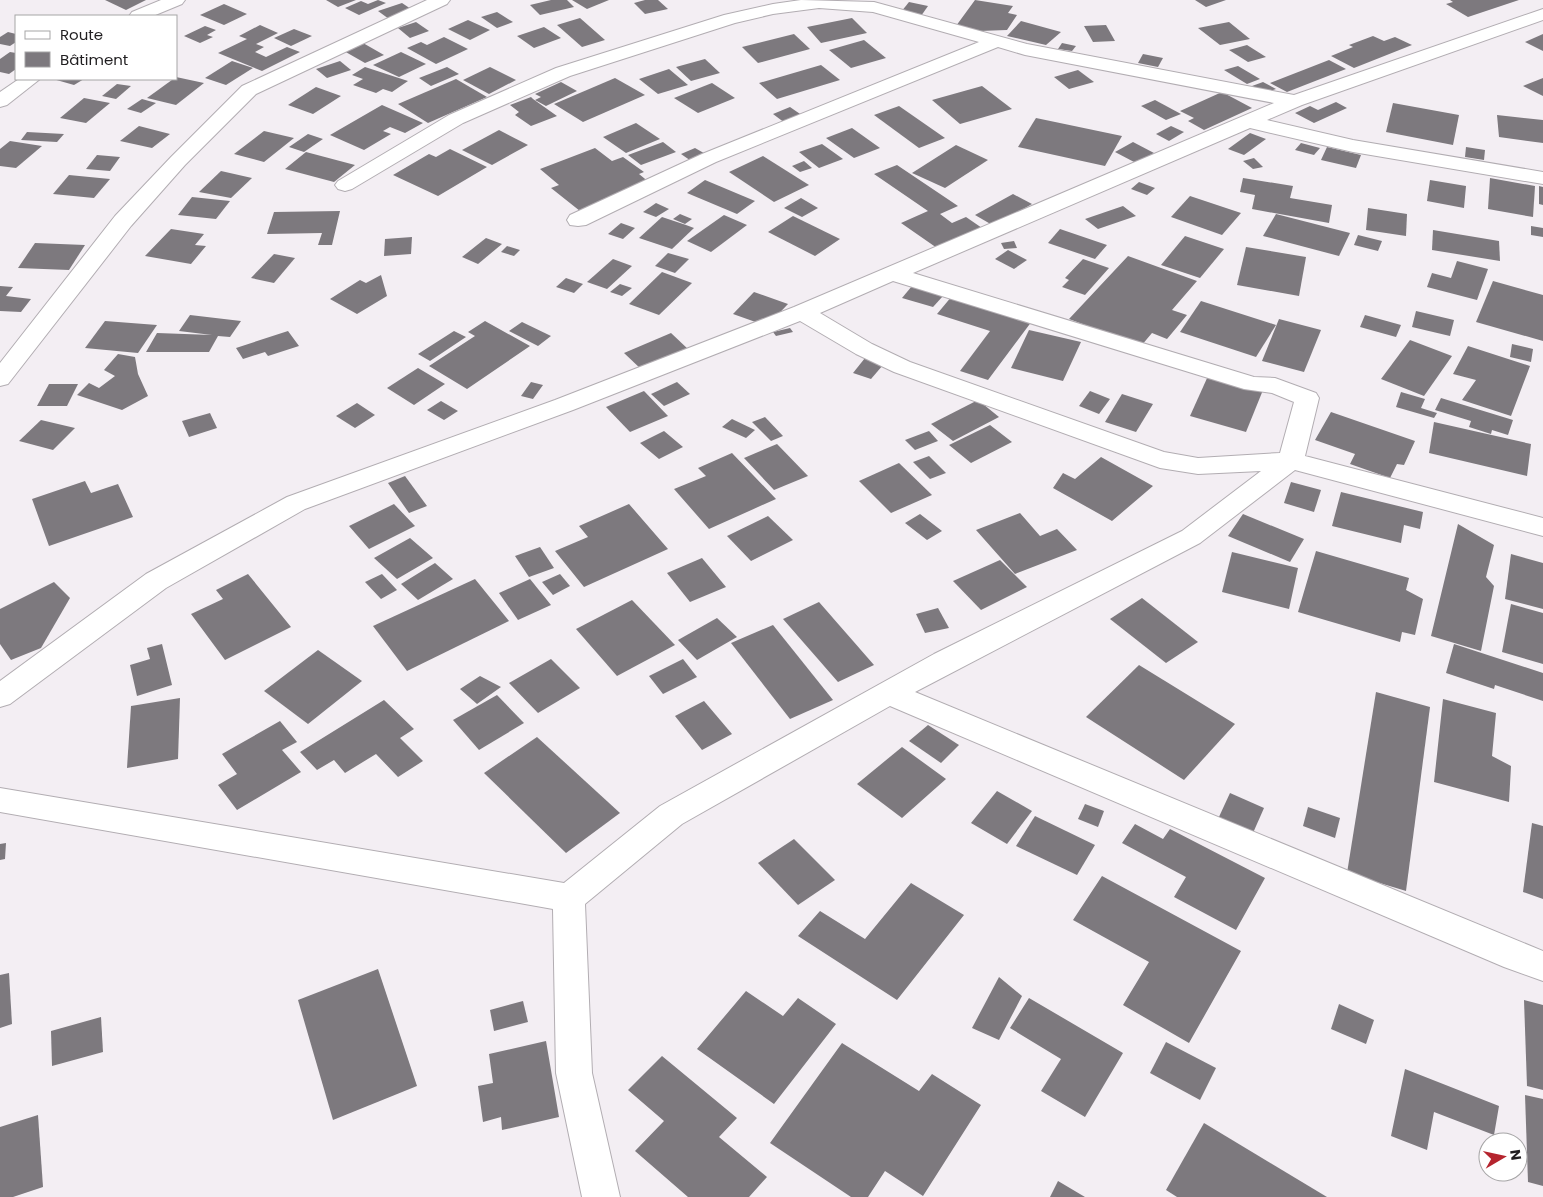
<svg xmlns="http://www.w3.org/2000/svg" width="1543" height="1197" viewBox="0 0 1543 1197" font-family="Poppins,sans-serif">
<style>
.building{fill:#7d797e}
.lines{fill:none;stroke-linecap:round;stroke-linejoin:round}
.minor-casing{stroke:#b2adb2;stroke-width:2}
.minor{fill:#fff;fill-rule:evenodd}
</style>
<rect width="100%" height="100%" fill="#f3eef3"/>
<g class="building">
<polygon points="105,0 146,0 126,10"/>
<polygon points="326,0 356,0 338,7"/>
<polygon points="378,0 386,3 359,15 345,8 361,1 368,4"/>
<polygon points="551,0 567,0 574,7 540,15 530,5"/>
<polygon points="572,0 609,0 587,9"/>
<polygon points="645,0 658,0 668,9 645,14 634,3"/>
<polygon points="975,0 1013,6 1008,13 1017,15 1007,30 979,31 956,26"/>
<polygon points="1195,0 1226,0 1206,7"/>
<polygon points="1450,0 1519,0 1468,17 1446,4 1453,2"/>
<polygon points="909,2 928,6 921,16 901,12"/>
<polygon points="402,3 414,11 389,19 378,11"/>
<polygon points="224,4 247,14 224,25 200,15"/>
<polygon points="497,12 513,22 497,28 481,17"/>
<polygon points="580,18 605,40 582,47 557,25"/>
<polygon points="852,18 867,33 821,43 807,27"/>
<polygon points="468,20 490,30 470,40 448,29"/>
<polygon points="1021,21 1061,32 1046,45 1007,36"/>
<polygon points="416,22 429,31 410,38 398,28"/>
<polygon points="1229,22 1250,39 1220,45 1198,28"/>
<polygon points="260,25 278,33 256,44 264,47 255,52 266,57 287,47 300,52 262,71 218,53 247,39 239,36"/>
<polygon points="1106,25 1115,41 1093,42 1084,26"/>
<polygon points="205,26 216,30 207,35 213,37 200,43 184,36"/>
<polygon points="544,27 561,38 534,48 517,36"/>
<polygon points="294,29 312,36 291,46 274,38"/>
<polygon points="8,32 16,34 16,42 10,46 0,44 0,37"/>
<polygon points="794,34 810,49 758,63 742,47"/>
<polygon points="1543,34 1543,51 1525,42"/>
<polygon points="1373,36 1384,41 1395,37 1412,45 1354,68 1331,56 1353,47 1349,45"/>
<polygon points="444,37 468,49 436,64 407,48 421,42 427,45"/>
<polygon points="864,40 886,58 851,68 829,50"/>
<polygon points="363,43 384,55 365,63 344,51"/>
<polygon points="1062,43 1076,46 1072,51 1058,49"/>
<polygon points="1247,45 1266,57 1248,62 1229,50"/>
<polygon points="10,52 16,53 16,69 9,74 0,72 0,59"/>
<polygon points="401,52 426,64 399,77 373,65"/>
<polygon points="1143,54 1163,58 1158,67 1138,63"/>
<polygon points="705,59 720,73 691,81 676,67"/>
<polygon points="1329,60 1346,69 1287,92 1270,83"/>
<polygon points="232,61 253,68 226,85 205,78"/>
<polygon points="340,61 351,70 327,78 316,69"/>
<polygon points="821,65 840,80 777,99 759,83"/>
<polygon points="1238,66 1260,79 1247,84 1224,70"/>
<polygon points="365,67 408,81 392,92 383,89 376,93 353,85 363,79 352,75"/>
<polygon points="447,67 459,74 431,86 419,78"/>
<polygon points="490,67 516,80 489,94 463,80"/>
<polygon points="669,69 688,85 658,94 639,79"/>
<polygon points="1078,70 1094,82 1069,89 1054,77"/>
<polygon points="176,77 204,83 176,105 147,98"/>
<polygon points="615,78 645,95 583,122 554,104"/>
<polygon points="1543,78 1543,96 1523,86"/>
<polygon points="53,79 84,79 74,85"/>
<polygon points="456,79 487,97 428,123 398,104"/>
<polygon points="561,82 577,91 546,106 535,100 541,97 535,94"/>
<polygon points="1263,82 1276,89 1264,93 1252,86"/>
<polygon points="712,83 735,98 698,113 674,98"/>
<polygon points="117,84 131,86 116,99 102,96"/>
<polygon points="982,86 1012,109 960,124 932,100"/>
<polygon points="316,87 341,96 313,114 288,105"/>
<polygon points="1222,92 1252,108 1204,130 1188,121 1194,118 1180,111"/>
<polygon points="531,97 533,99 557,116 531,126 515,115 519,112 510,105"/>
<polygon points="84,98 110,103 86,123 60,118"/>
<polygon points="142,99 156,103 141,113 127,109"/>
<polygon points="1155,100 1181,114 1166,120 1141,106"/>
<polygon points="1336,102 1347,108 1314,123 1295,113 1310,106 1318,110"/>
<polygon points="1393,103 1459,115 1453,145 1386,132"/>
<polygon points="382,105 423,123 405,133 390,127 383,131 391,134 364,150 330,135"/>
<polygon points="899,106 945,138 919,148 874,115"/>
<polygon points="790,107 803,116 785,123 773,114"/>
<polygon points="1497,115 1543,120 1543,143 1499,137"/>
<polygon points="1036,118 1122,136 1105,166 1018,147"/>
<polygon points="636,123 660,139 626,153 603,137"/>
<polygon points="139,126 170,134 152,148 120,141"/>
<polygon points="1171,126 1184,132 1169,141 1156,134"/>
<polygon points="852,128 880,148 854,158 826,138"/>
<polygon points="499,130 528,145 492,165 462,150"/>
<polygon points="264,131 294,138 264,162 234,154"/>
<polygon points="27,132 64,134 57,142 21,140"/>
<polygon points="1250,133 1266,139 1244,155 1228,149"/>
<polygon points="308,134 323,139 304,152 289,147"/>
<polygon points="10,141 42,146 16,168 0,166 0,149"/>
<polygon points="663,142 676,152 641,165 628,155"/>
<polygon points="1133,142 1154,153 1136,163 1115,152"/>
<polygon points="1301,143 1320,148 1314,155 1295,150"/>
<polygon points="822,144 843,159 819,168 799,152"/>
<polygon points="956,145 988,160 945,188 912,173"/>
<polygon points="1327,147 1361,155 1356,168 1321,160"/>
<polygon points="1466,147 1485,150 1484,160 1465,157"/>
<polygon points="595,148 612,161 623,157 644,172 639,174 650,183 580,211 551,188 559,185 540,169"/>
<polygon points="695,148 709,156 694,163 681,154"/>
<polygon points="450,149 487,167 438,196 393,175 429,154 436,157"/>
<polygon points="306,152 355,165 334,182 285,169"/>
<polygon points="97,155 120,157 110,171 86,169"/>
<polygon points="763,156 809,185 774,202 729,172"/>
<polygon points="1254,158 1263,167 1253,169 1243,161"/>
<polygon points="804,161 812,168 800,172 792,166"/>
<polygon points="897,165 958,206 940,214 952,223 966,217 982,228 937,248 901,223 928,211 874,174"/>
<polygon points="221,171 252,178 231,198 199,192"/>
<polygon points="69,175 110,179 94,198 53,194"/>
<polygon points="1243,178 1293,186 1290,198 1332,205 1329,223 1252,209 1255,195 1240,192"/>
<polygon points="1490,178 1535,186 1533,217 1488,209"/>
<polygon points="705,180 755,201 737,214 687,193"/>
<polygon points="1430,180 1466,186 1464,208 1427,201"/>
<polygon points="1139,182 1155,188 1147,195 1131,189"/>
<polygon points="1539,186 1543,187 1543,205 1539,204"/>
<polygon points="1013,194 1032,204 994,226 975,215"/>
<polygon points="1190,196 1241,213 1222,235 1171,217"/>
<polygon points="192,197 230,201 216,219 178,215"/>
<polygon points="801,198 818,208 802,217 784,208"/>
<polygon points="656,203 669,209 656,217 643,212"/>
<polygon points="1123,206 1136,216 1098,229 1085,219"/>
<polygon points="1368,208 1407,214 1406,236 1366,230"/>
<polygon points="340,211 332,245 318,245 322,233 267,234 274,212"/>
<polygon points="680,214 692,219 685,224 673,219"/>
<polygon points="1276,214 1350,233 1339,256 1263,236"/>
<polygon points="724,215 747,225 711,252 687,241"/>
<polygon points="793,216 840,239 815,256 768,232"/>
<polygon points="662,217 686,225 694,228 672,249 639,238"/>
<polygon points="621,223 635,228 623,239 608,234"/>
<polygon points="1531,226 1543,228 1543,237 1531,235"/>
<polygon points="171,229 204,234 195,245 206,246 191,264 145,256"/>
<polygon points="1060,229 1107,245 1095,259 1048,243"/>
<polygon points="1433,230 1499,241 1500,261 1432,250"/>
<polygon points="1358,235 1382,241 1378,251 1354,245"/>
<polygon points="1185,236 1224,249 1200,278 1161,265"/>
<polygon points="412,237 411,254 384,256 385,239"/>
<polygon points="486,238 502,244 478,264 462,257"/>
<polygon points="1014,241 1017,248 1004,249 1001,243"/>
<polygon points="35,243 85,245 69,270 18,268"/>
<polygon points="507,246 520,250 514,256 501,252"/>
<polygon points="1246,247 1306,257 1299,296 1237,285"/>
<polygon points="1008,250 1027,260 1014,269 995,259"/>
<polygon points="668,253 689,259 675,273 655,266"/>
<polygon points="274,254 295,258 274,283 251,278"/>
<polygon points="1128,256 1197,281 1172,310 1187,315 1167,339 1152,333 1141,346 1069,319"/>
<polygon points="613,259 632,266 607,289 587,282"/>
<polygon points="1083,259 1109,268 1085,295 1062,287 1069,280 1065,278"/>
<polygon points="1457,261 1488,269 1477,300 1427,287 1432,273 1451,278"/>
<polygon points="662,272 692,283 659,315 629,304"/>
<polygon points="381,275 387,296 357,314 330,299 360,280 366,283"/>
<polygon points="566,278 583,284 574,293 556,287"/>
<polygon points="1493,281 1543,295 1543,341 1476,322"/>
<polygon points="620,284 632,288 622,296 610,292"/>
<polygon points="0,286 13,287 6,296 31,299 21,312 0,311"/>
<polygon points="912,286 943,296 933,307 902,298"/>
<polygon points="754,292 788,304 767,326 733,314"/>
<polygon points="952,296 1032,321 988,380 960,371 990,331 937,314"/>
<polygon points="1201,301 1276,325 1256,357 1180,332"/>
<polygon points="1416,311 1454,320 1450,336 1412,327"/>
<polygon points="190,315 241,321 230,337 218,336 209,352 146,352 157,333 212,335 179,331"/>
<polygon points="1365,315 1401,325 1396,337 1360,327"/>
<polygon points="1279,319 1321,330 1304,372 1262,361"/>
<polygon points="105,321 157,325 138,353 85,348"/>
<polygon points="485,321 530,346 467,389 429,366 475,336 468,332"/>
<polygon points="522,322 551,336 538,346 509,331"/>
<polygon points="790,328 793,332 776,336 773,332"/>
<polygon points="1029,330 1081,342 1063,381 1011,368"/>
<polygon points="288,331 299,346 268,356 265,352 243,359 236,348"/>
<polygon points="454,331 466,337 430,361 418,354"/>
<polygon points="671,333 689,350 642,370 624,353"/>
<polygon points="1410,340 1452,356 1424,396 1381,379"/>
<polygon points="1512,344 1533,349 1531,362 1510,357"/>
<polygon points="1468,346 1530,366 1511,416 1462,400 1476,380 1453,374"/>
<polygon points="118,354 135,357 138,374 148,396 122,410 77,395 89,383 99,388 115,376 104,370"/>
<polygon points="865,358 883,365 871,379 853,373"/>
<polygon points="418,368 445,384 414,405 387,388"/>
<polygon points="1208,376 1263,390 1246,432 1190,416"/>
<polygon points="531,382 543,385 533,399 521,396"/>
<polygon points="677,382 690,394 664,406 651,394"/>
<polygon points="49,384 78,384 67,406 37,406"/>
<polygon points="644,391 668,416 630,432 606,407"/>
<polygon points="1090,391 1110,399 1099,414 1079,406"/>
<polygon points="1401,392 1425,399 1421,408 1437,413 1434,418 1396,407"/>
<polygon points="1122,394 1153,404 1136,432 1105,422"/>
<polygon points="1441,398 1513,420 1508,435 1492,430 1491,434 1469,427 1471,421 1435,410"/>
<polygon points="978,400 999,417 953,441 931,424"/>
<polygon points="441,401 458,411 444,420 427,410"/>
<polygon points="357,403 375,415 355,428 336,416"/>
<polygon points="1331,412 1415,441 1404,465 1397,464 1390,478 1350,464 1355,454 1315,440"/>
<polygon points="210,413 217,428 189,437 182,421"/>
<polygon points="765,417 783,436 771,441 752,422"/>
<polygon points="732,419 755,430 746,438 722,427"/>
<polygon points="41,420 75,428 53,450 19,441"/>
<polygon points="1434,422 1531,444 1527,476 1429,453"/>
<polygon points="990,425 1012,442 971,463 949,445"/>
<polygon points="664,431 683,447 659,459 640,443"/>
<polygon points="929,431 938,441 915,450 905,440"/>
<polygon points="777,444 808,476 774,490 744,458"/>
<polygon points="732,453 776,499 709,529 674,489 706,476 698,468"/>
<polygon points="929,456 946,473 930,479 913,462"/>
<polygon points="1101,457 1153,486 1112,521 1053,488 1063,473 1075,479"/>
<polygon points="899,463 932,495 891,513 859,481"/>
<polygon points="405,476 427,506 409,513 388,483"/>
<polygon points="85,481 91,493 118,484 133,517 49,546 32,499"/>
<polygon points="1291,482 1321,490 1314,512 1284,503"/>
<polygon points="1341,492 1423,512 1420,529 1404,525 1401,543 1332,526"/>
<polygon points="394,504 415,526 369,549 349,526"/>
<polygon points="629,504 668,549 584,587 555,551 588,537 579,526"/>
<polygon points="1020,513 1040,536 1057,529 1077,550 1015,574 976,530"/>
<polygon points="920,514 942,531 927,540 905,523"/>
<polygon points="1243,514 1304,539 1290,562 1228,536"/>
<polygon points="768,516 793,540 751,561 727,536"/>
<polygon points="1458,524 1494,545 1486,577 1494,586 1481,651 1431,636"/>
<polygon points="410,538 433,558 397,579 374,558"/>
<polygon points="540,547 554,568 529,577 515,556"/>
<polygon points="1316,551 1409,578 1406,590 1423,599 1415,635 1402,632 1400,642 1298,612"/>
<polygon points="1232,552 1298,568 1289,609 1222,592"/>
<polygon points="1511,554 1543,563 1543,609 1505,599"/>
<polygon points="702,558 726,587 690,602 667,573"/>
<polygon points="1000,560 1027,587 981,610 953,581"/>
<polygon points="435,563 453,579 418,600 401,584"/>
<polygon points="248,574 291,627 225,660 191,614 223,599 216,590"/>
<polygon points="382,574 397,590 381,599 365,582"/>
<polygon points="560,574 570,586 553,595 542,582"/>
<polygon points="475,579 509,621 407,671 373,626"/>
<polygon points="530,579 551,605 518,620 499,593"/>
<polygon points="54,582 70,598 41,648 11,660 0,644 0,609"/>
<polygon points="1142,598 1198,642 1166,663 1110,619"/>
<polygon points="632,600 675,645 617,676 576,629"/>
<polygon points="819,602 874,665 838,682 783,619"/>
<polygon points="1511,604 1543,613 1543,664 1502,652"/>
<polygon points="938,608 949,628 925,633 916,614"/>
<polygon points="717,618 737,637 697,660 678,640"/>
<polygon points="773,625 833,700 790,719 731,643"/>
<polygon points="162,644 172,685 137,696 130,665 150,659 147,648"/>
<polygon points="1454,644 1543,673 1543,701 1495,685 1494,689 1446,673"/>
<polygon points="318,650 362,681 308,724 264,691"/>
<polygon points="551,659 580,688 538,713 509,683"/>
<polygon points="683,659 697,677 663,694 649,676"/>
<polygon points="1139,665 1235,724 1184,780 1086,717"/>
<polygon points="480,676 501,687 477,704 460,689"/>
<polygon points="1376,692 1430,707 1406,891 1347,873"/>
<polygon points="497,695 524,723 479,750 453,720"/>
<polygon points="180,698 178,759 127,768 131,706"/>
<polygon points="1443,699 1496,713 1492,756 1511,766 1509,802 1434,782"/>
<polygon points="384,700 414,729 400,738 423,761 398,777 376,754 345,773 334,760 317,770 300,752"/>
<polygon points="704,701 732,734 702,750 675,716"/>
<polygon points="280,721 297,742 282,750 301,772 237,810 218,785 237,774 222,754"/>
<polygon points="928,725 959,745 941,763 909,741"/>
<polygon points="537,737 620,813 566,853 484,773"/>
<polygon points="902,747 946,779 902,818 857,784"/>
<polygon points="997,791 1032,811 1007,844 971,823"/>
<polygon points="1230,793 1264,808 1253,833 1218,819"/>
<polygon points="1085,804 1104,811 1098,827 1078,819"/>
<polygon points="1308,807 1340,818 1335,838 1303,826"/>
<polygon points="1035,816 1095,845 1077,875 1016,846"/>
<polygon points="1532,823 1543,826 1543,899 1523,892"/>
<polygon points="1135,824 1163,839 1170,829 1265,878 1236,930 1174,897 1186,877 1122,843"/>
<polygon points="794,839 835,880 798,905 758,863"/>
<polygon points="6,843 5,859 0,860 0,844"/>
<polygon points="1102,876 1241,951 1189,1043 1123,1005 1149,962 1073,920"/>
<polygon points="911,883 964,915 897,1000 798,936 820,911 865,939"/>
<polygon points="378,969 417,1086 333,1120 298,1000"/>
<polygon points="9,973 12,1024 0,1028 0,975"/>
<polygon points="999,977 1022,996 999,1040 972,1028"/>
<polygon points="746,991 783,1016 798,998 836,1024 774,1104 697,1049"/>
<polygon points="1029,998 1123,1053 1085,1117 1041,1091 1061,1059 1010,1028"/>
<polygon points="1524,1000 1543,1005 1543,1090 1527,1086"/>
<polygon points="523,1001 528,1022 494,1031 490,1010"/>
<polygon points="1339,1004 1374,1020 1366,1044 1331,1029"/>
<polygon points="101,1017 103,1052 52,1066 51,1031"/>
<polygon points="546,1041 559,1117 502,1130 501,1117 483,1122 478,1086 493,1083 489,1054"/>
<polygon points="1166,1042 1216,1068 1200,1100 1150,1073"/>
<polygon points="842,1043 919,1091 932,1074 981,1105 923,1196 885,1171 868,1197 851,1197 770,1143"/>
<polygon points="662,1056 737,1118 719,1137 767,1177 749,1197 688,1197 635,1151 664,1121 628,1090"/>
<polygon points="1405,1069 1499,1106 1494,1135 1434,1112 1427,1150 1391,1136"/>
<polygon points="1525,1095 1543,1099 1543,1186 1528,1182"/>
<polygon points="38,1115 43,1187 13,1197 0,1197 0,1127"/>
<polygon points="1204,1123 1327,1197 1177,1197 1166,1190"/>
<polygon points="1058,1181 1085,1197 1050,1197"/>
</g>
<g class="lines">
<defs>
<g id="minor">
<polygon points="161,0 185,0 182,4 153,16 129,16 132,12"/>
<polygon points="427,0 450,0 447,4 256,94 185,165 131,226 8,384 0,386 0,363 115,216 171,157 242,86"/>
<path d="M801 0 874 2 1027 44 1294 95 1543 9V20L1302 105 1267 120 1353 140 1543 172V184L1353 152 1250 128 913 273 1254 377 1275 378 1316 393 1319 398 1305 456 1543 518V536L1295 470 1200 543 915 692 1543 951V981L1504 967 890 706 682 824 585 904 592 1073 620 1197H582L556 1073 553 909 0 812V788L564 883 660 806 934 654 1182 531 1261 471 1198 474 1160 468 894 372 856 354 800 321 573 410 305 509 166 588 10 704 0 707V681L146 574 287 497 555 400 794 307 1274 103 1025 55 998 47 716 162 586 225 578 226 570 225 567 220 570 215 702 154 979 42 873 12 819 8 773 14 735 23 570 76 463 123 352 189 345 191 338 189 335 185 338 181 449 115 556 68 724 15 773 4ZM893 281 1244 389 1272 393 1294 402 1280 453 1198 458 1164 452 910 362 872 344 820 313Z"/>
<polygon points="19,79 40,79 7,105 0,107 0,92"/>
</g>
</defs>
<use href="#minor" class="minor-casing"/>
<use href="#minor" class="minor"/>
</g>
<rect x="15" y="15" width="162" height="65" fill="#ffffff" stroke="#a6a5a6"/>
<rect x="25" y="31" width="25" height="8" fill="#ffffff" stroke="#a6a5a6"/>
<text x="60" y="40" font-size="15" fill="#201e20">Route</text>
<rect x="25" y="52" width="25" height="15" fill="#7d797e" stroke="#a6a5a6"/>
<text x="60" y="65" font-size="15" fill="#201e20">Bâtiment</text>
<g transform="translate(1503 1157) rotate(81)"><circle r="24" fill="#ffffff" stroke="#a6a5a6"/>
<path d="M0-4L9 19L0 12L-9 19Z" fill="#b5242e"/>
<text y="-8" font-size="14" font-weight="bold" text-anchor="middle" fill="#201e20">N</text>
</g>
</svg>
